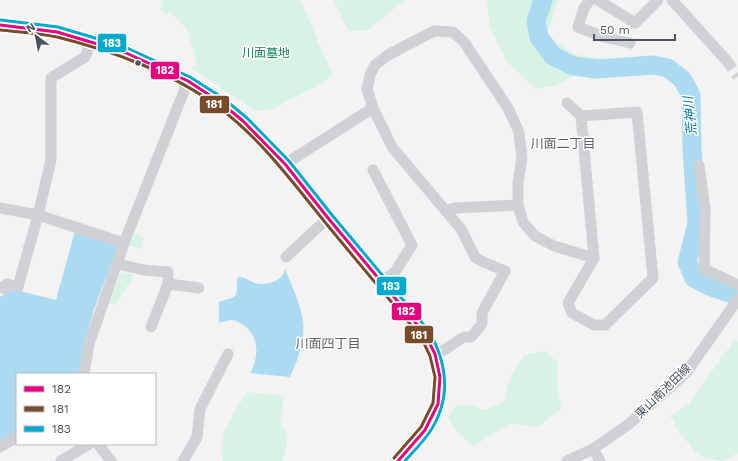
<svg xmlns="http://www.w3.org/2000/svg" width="738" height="461" viewBox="0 0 738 461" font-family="'Work Sans','Noto Sans JP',sans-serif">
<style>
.green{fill:#d8f2e5}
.water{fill:#acdbf1}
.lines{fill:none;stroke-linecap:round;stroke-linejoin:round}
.river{stroke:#acdbf1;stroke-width:19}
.minor-tunnel{stroke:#d1d3d6;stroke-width:11;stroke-dasharray:11 5.5;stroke-linecap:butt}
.minor{stroke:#cfd1d4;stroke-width:11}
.tertiary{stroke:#cfd1d4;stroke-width:14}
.bus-1-casing{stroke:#fff;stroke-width:6}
.bus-2-casing{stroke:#fff;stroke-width:6}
.bus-3-casing{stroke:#fff;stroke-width:6}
.bus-1{stroke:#e5007d;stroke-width:3}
.bus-2{stroke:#7a4b2a;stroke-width:3}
.bus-3{stroke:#00a9ce;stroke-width:3}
.bus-dot{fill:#495361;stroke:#fff;stroke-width:1.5}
.labels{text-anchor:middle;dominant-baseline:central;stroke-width:3;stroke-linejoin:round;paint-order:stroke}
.park-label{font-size:12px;fill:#14875a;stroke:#fff}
.street-label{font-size:12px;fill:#495361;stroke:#fff}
.water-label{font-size:13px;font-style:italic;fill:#0879ae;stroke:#fff}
.neighbourhood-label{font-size:13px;fill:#5e6168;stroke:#fff}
.line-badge{stroke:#fff;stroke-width:1.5}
.badge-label{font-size:11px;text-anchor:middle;font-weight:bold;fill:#fff}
</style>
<rect width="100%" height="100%" fill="#f3f3f3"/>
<g class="green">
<polygon points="163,0 300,0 333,75 313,88 272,109 255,111 191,68 197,65 188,31 176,17 160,11"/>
<polygon points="334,0 405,0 368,30 349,31"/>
<polygon points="487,0 558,0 546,37 577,55 603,59 605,74 596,79 574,75 555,86 536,89 507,62 490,27"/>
<polygon points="135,233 144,237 142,249 129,245"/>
<polygon points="121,272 134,275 115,305 109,303"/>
<polygon points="735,339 738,342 738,453 722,461 699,456 679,432 670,416 688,405"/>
<polygon points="545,351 558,363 557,385 562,408 538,427 511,423 474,446 456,431 448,418 455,406 470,405 486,410 504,402 510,378 524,355"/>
<path d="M247 392 285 396 280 423 288 436 283 461H223C216 436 235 413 247 392Z"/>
</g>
<g class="water">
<path d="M75 231 119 245C102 287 84 329 80 374H17V432L0 442V297L12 289 56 300Z"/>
<path d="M285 269C291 284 299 300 302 316 307 335 298 360 290 377L250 373C259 358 260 336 243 325 240 323 236 320 232 320 228 320 223 322 219 323V302C224 300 231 299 235 296 239 291 235 282 238 277 243 276 246 279 250 281 258 285 267 285 275 281 281 278 283 276 285 269Z"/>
</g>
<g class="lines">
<polyline class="river" points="543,0 536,21 539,37 553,56 573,66 597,69 653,65 668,68 682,79 691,95 692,149 697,224 687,262 694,278 709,286 738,296"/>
<polyline class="minor-tunnel" points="726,60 738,76"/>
<g class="minor">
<polyline points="590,0 584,8 578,27 604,37 630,43"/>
<polyline points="598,0 635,23 658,0"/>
<polyline points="672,0 726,60"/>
<polyline points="567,103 581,116"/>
<polyline points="285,164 373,108"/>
<polyline points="699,165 705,210 704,269 738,285"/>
<polyline points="373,170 412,245 395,272 381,282"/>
<polyline points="0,208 38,215 124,243"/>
<polyline points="447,211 455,208 518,205"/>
<polyline points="286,257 328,218"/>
<polyline points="118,264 144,270 168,272 168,284 151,327"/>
<polyline points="168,284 199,288"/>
<polyline points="0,287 5,289 7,284 18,287 38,215 51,160 51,78 85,57 91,42"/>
<polyline points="435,354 444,350 464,337 471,337 482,324 482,313 505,271 481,261 475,257 461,229 392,147 373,108 367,89 370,75 375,65 388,55 434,31 453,32 464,42 508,108 519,132 522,158 518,182 518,205 523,222 535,236 554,246 594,258 581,116 637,112 653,278 605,325 594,325 572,313 568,303 594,258"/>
<polyline points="84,374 89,344 124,243 188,81"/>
<polyline points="98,444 111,461"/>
<polyline points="0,447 17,437"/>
<polyline points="593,449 600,461"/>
<polyline points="61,461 89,444"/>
<polyline points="183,461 197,437 200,409 228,354"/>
<polyline points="567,461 593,449 629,424 686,373 738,299"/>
</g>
<polyline class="tertiary" points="0,25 57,32 124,52 188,81 220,102 243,121 285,164 328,218 425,334 435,354 440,377 438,404 425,430 398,461"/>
<defs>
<polyline id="bus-1" points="0,25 57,32 124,52 188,81 220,102 243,121 285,164 328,218 425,334 435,354 440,377 438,404 425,430 398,461"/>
<path id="bus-2" d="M0 30C19 32 39 33 57 37 110 50 173 73 217 106 259 137 291 180 324 221 356 260 388 298 421 337L430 356 435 377 433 403 421 427 394 458"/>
<path id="bus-3" d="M1 20 58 27 125 47 190 77 223 98 247 118 289 161 332 215 429 331C448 365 452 399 429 433 422 443 413 452 405 461"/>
</defs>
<use href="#bus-1" class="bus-1-casing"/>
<use href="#bus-2" class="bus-2-casing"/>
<use href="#bus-3" class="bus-3-casing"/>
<use href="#bus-1" class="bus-1"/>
<use href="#bus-2" class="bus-2"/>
<use href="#bus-3" class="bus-3"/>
</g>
<circle class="bus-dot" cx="138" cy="63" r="3.5"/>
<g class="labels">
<g class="park-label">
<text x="266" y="53">川面墓地</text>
</g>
<g class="street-label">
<text transform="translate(663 391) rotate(-44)">東山南池田線</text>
</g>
<g class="water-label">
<text transform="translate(690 116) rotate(-96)">荒神川</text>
</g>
<g class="neighbourhood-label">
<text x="563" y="143">川面二丁目</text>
<text x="328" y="343">川面四丁目</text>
</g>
</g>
<g class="line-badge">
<rect x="97" y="33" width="30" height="20" rx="4" fill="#00a9ce"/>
<rect x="150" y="61" width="30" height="19" rx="4" fill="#e5007d"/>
<rect x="199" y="95" width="31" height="19" rx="4" fill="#7a4b2a"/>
<rect x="376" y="276" width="31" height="20" rx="4" fill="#00a9ce"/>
<rect x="391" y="302" width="31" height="19" rx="4" fill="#e5007d"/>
<rect x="404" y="325" width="30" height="19" rx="4" fill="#7a4b2a"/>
</g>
<g class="badge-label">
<text x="112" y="47">183</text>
<text x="165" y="74">182</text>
<text x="214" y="108">181</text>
<text x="391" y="290">183</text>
<text x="406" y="315">182</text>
<text x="419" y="339">181</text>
</g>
<rect x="16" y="373" width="140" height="72" fill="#ffffff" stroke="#b6bac0"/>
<rect x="24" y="386" width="20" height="6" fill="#e5007d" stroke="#b6bac0"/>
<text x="52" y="393" font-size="12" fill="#495361">182</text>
<rect x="24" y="406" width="20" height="6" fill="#7a4b2a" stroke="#b6bac0"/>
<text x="52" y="413" font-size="12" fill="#495361">181</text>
<rect x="24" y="426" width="20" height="6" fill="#00a9ce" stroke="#b6bac0"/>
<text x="52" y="433" font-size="12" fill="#495361">183</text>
<g transform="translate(36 36) rotate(328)" stroke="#ffffff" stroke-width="3" paint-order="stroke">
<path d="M0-3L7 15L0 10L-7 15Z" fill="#495361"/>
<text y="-6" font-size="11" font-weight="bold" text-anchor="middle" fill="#495361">N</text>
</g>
<path d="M594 34v6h81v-6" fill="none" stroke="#495361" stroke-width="2"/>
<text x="600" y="34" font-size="12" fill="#495361" stroke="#ffffff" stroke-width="3" paint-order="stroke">50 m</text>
</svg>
